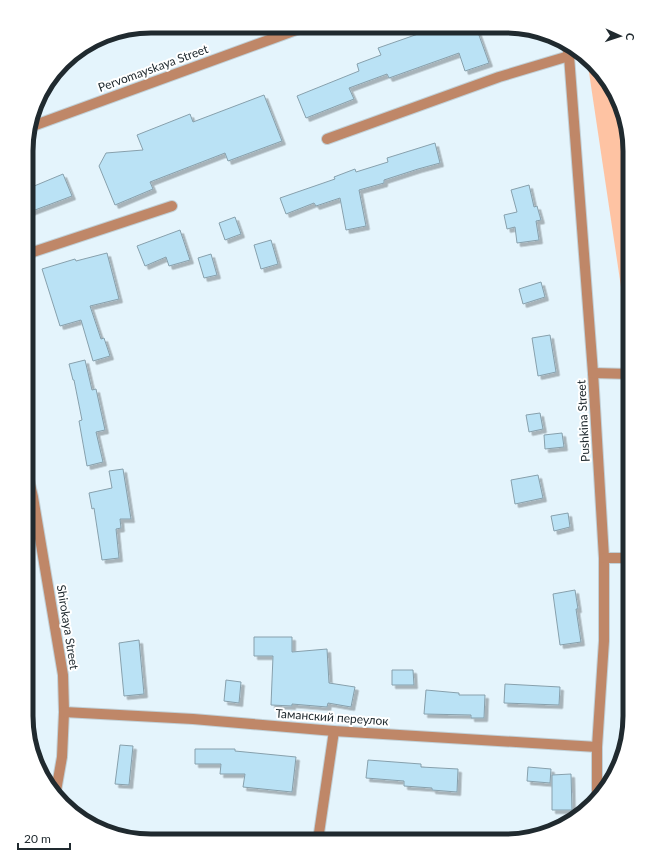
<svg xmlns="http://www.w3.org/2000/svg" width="656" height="867" viewBox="0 0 656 867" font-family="Lato,sans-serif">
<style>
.garden{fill:#fec3a3}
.building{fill:#bae2f5;stroke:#87a0ac;filter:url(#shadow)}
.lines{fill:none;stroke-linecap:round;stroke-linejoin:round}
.minor-casing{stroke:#c1d0d7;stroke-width:12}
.minor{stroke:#bf8768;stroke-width:10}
.labels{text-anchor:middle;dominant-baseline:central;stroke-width:4;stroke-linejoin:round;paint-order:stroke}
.street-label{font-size:12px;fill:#202a2f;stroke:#fff}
.rim{fill:none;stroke:#202a2f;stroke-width:5}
</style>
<defs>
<filter id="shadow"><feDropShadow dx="3.5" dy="3.5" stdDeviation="0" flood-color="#0004"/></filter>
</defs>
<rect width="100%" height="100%" fill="#e4f4fc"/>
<polygon class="garden" points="587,59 617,96 630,151 630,306 624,307"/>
<g class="building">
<polygon points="438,27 476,27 489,63 465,71 459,53 389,78 387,74 349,88 354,99 306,118 297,96 359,71 357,64 381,55 378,48"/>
<polygon points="264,95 282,141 228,161 225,153 150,182 153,189 115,205 99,166 106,153 143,150 137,135 190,114 193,122"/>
<polygon points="435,143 440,163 418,169 384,180 384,183 359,190 366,226 346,230 340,198 316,206 314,203 286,214 280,198 335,179 334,177 355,169 356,172 388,162 387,158"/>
<polygon points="63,174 72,196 27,213 27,189"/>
<polygon points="529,185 534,207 537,206 541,220 536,221 539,240 517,243 515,227 507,229 504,215 517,212 511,190"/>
<polygon points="235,217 241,234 225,240 219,223"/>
<polygon points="180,230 190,260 169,266 166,257 145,266 137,246"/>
<polygon points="271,240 278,264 261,269 254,245"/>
<polygon points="107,253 119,299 90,306 101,339 104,338 110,356 93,361 81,320 60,326 42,269 75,259 76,261"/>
<polygon points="211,254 217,275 204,278 198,258"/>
<polygon points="541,282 545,297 523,304 519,289"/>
<polygon points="550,335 556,372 538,376 532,338"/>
<polygon points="85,360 92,390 96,389 105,430 96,432 103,462 87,466 79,421 82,420 74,380 73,380 69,364"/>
<polygon points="540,413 543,429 529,432 526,415"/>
<polygon points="562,433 564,447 545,449 544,435"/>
<polygon points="123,469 131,519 120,519 121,528 116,529 119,558 102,560 94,508 92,509 89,493 112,488 109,471"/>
<polygon points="538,475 543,498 515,504 511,480"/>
<polygon points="568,513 570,527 554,531 551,516"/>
<polygon points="575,590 578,609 576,609 581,642 560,645 553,594"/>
<polygon points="254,637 292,637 292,652 327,649 329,683 355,687 351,707 328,703 327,707 292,704 292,706 271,705 273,656 254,656"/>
<polygon points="139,640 144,694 124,696 119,643"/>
<polygon points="392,670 413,670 414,685 392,685"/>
<polygon points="226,680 241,682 239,703 224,701"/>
<polygon points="505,684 560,687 559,705 504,703"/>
<polygon points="426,690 459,693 459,695 485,695 484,718 471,718 471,715 424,714"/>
<polygon points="120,745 133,746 129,785 115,784"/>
<polygon points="195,749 235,749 235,751 296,757 292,792 243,787 245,774 220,774 221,764 195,764"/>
<polygon points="368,760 421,764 421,767 458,769 457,792 432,790 432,788 404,786 404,781 366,778"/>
<polygon points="528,767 551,769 550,783 527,781"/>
<polygon points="571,774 572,810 552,810 552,775"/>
</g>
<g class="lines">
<defs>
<g id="minor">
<polyline points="567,46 569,56 593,373 604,558 604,641 597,747 597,796"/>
<polyline points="30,127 307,26"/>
<polyline points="327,139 499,77 569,56"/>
<polyline points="27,254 172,206"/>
<polyline points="593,373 630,374"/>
<polyline points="26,468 33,497 63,675 64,712 62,757 56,791"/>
<polyline points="604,558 630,558"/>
<polyline points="64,712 193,719 334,731 597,747"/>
<polyline points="318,840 334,731"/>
</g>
</defs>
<use href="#minor" class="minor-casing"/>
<use href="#minor" class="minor"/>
</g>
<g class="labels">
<g class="street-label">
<text transform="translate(153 68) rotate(-20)">Pervomayskaya Street</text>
<text transform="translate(583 421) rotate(-93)">Pushkina Street</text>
<text transform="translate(68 627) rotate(81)">Shirokaya Street</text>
<text transform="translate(332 717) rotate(4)">Таманский переулок</text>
</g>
</g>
<path d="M0 0H656V867H0ZM151 33H505A118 118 0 0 1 623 151V716A118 118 0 0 1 505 834H151A118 118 0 0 1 33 716V151A118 118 0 0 1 151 33Z" fill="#fff" fill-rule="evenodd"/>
<path class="rim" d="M151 33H505A118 118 0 0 1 623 151V716A118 118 0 0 1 505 834H151A118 118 0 0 1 33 716V151A118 118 0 0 1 151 33Z"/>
<g transform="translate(620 36) rotate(93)" stroke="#ffffff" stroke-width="3" paint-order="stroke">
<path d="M0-3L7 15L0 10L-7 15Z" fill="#202a2f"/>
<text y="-6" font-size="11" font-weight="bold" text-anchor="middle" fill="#202a2f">С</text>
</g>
<path d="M18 843v6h52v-6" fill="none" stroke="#202a2f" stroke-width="2"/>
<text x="24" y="843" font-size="12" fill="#202a2f" stroke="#ffffff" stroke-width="3" paint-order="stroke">20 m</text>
</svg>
